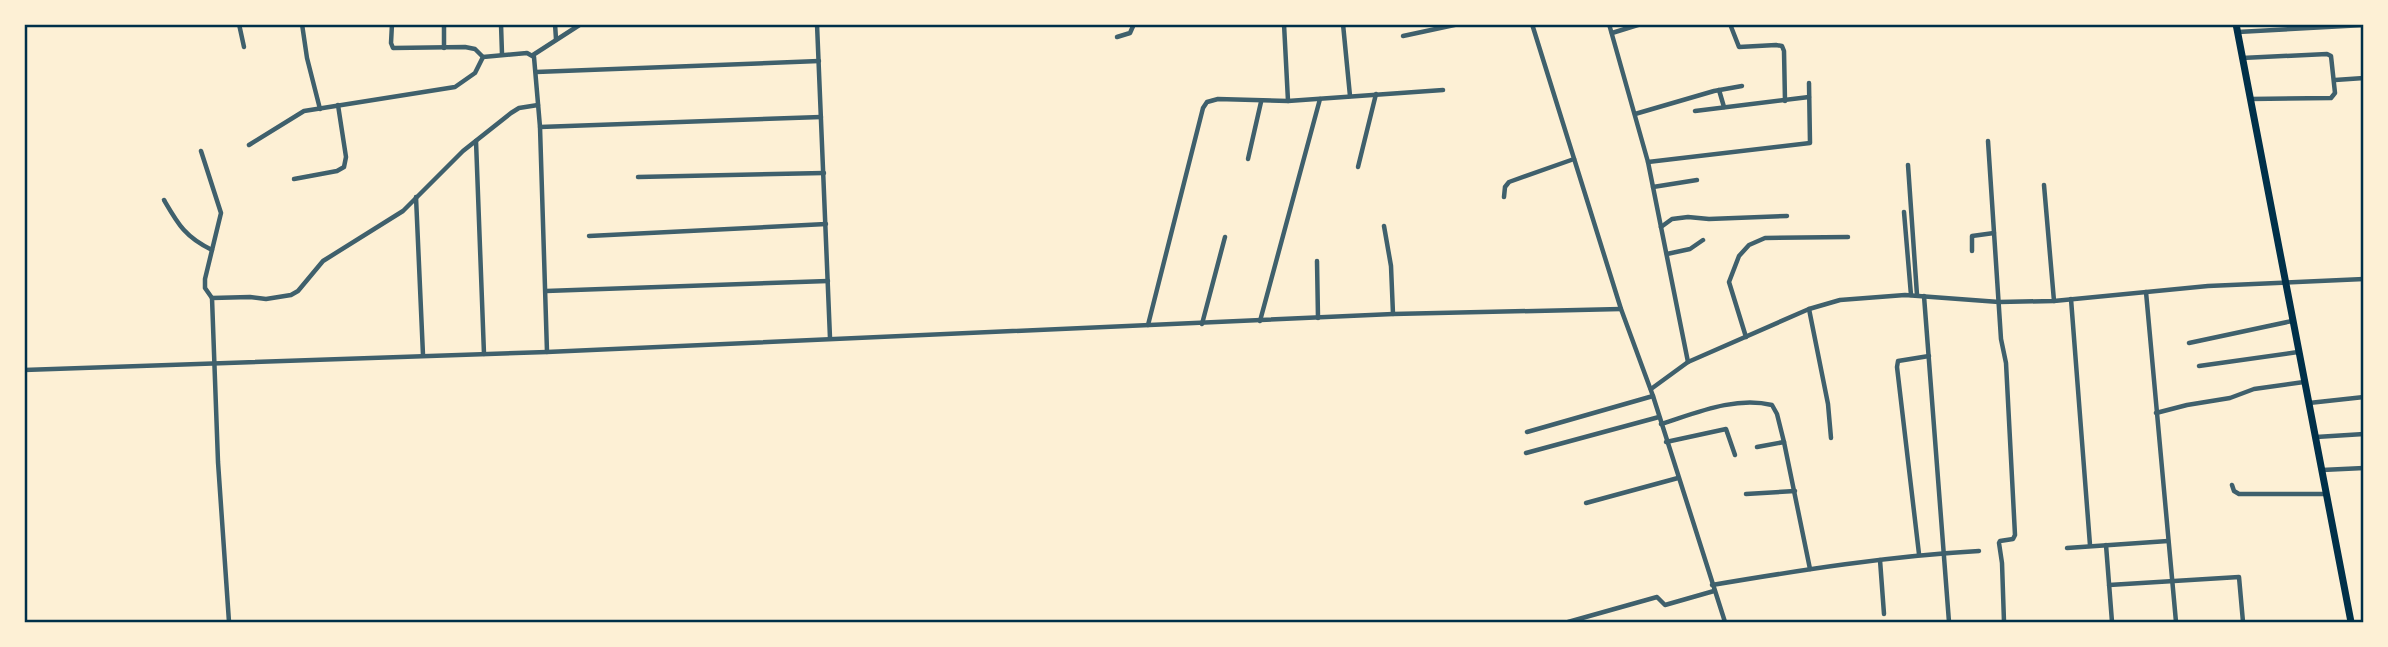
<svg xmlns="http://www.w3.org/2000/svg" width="2388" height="647" viewBox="0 0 2388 647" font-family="Cabin,sans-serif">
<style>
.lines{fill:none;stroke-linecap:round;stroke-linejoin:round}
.minor{stroke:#3f606c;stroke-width:4.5}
.primary{stroke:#003049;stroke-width:7}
.neatline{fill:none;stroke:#003049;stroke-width:2.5}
</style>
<rect width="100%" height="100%" fill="#fdf0d5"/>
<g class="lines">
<g class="minor">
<polyline points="239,24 244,47"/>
<polyline points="302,24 307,58 320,109"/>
<polyline points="392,24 391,43 393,48 465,47 475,49 483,57 527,53 534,57 540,127 547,352"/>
<polyline points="444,24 444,48"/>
<polyline points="501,24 502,54"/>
<polyline points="555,24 556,39"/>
<polyline points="817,24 830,338"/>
<polyline points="1284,24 1288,101"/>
<polyline points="1343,24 1350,96"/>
<polyline points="1532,24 1621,309 1653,396 1725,622"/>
<polyline points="1609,24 1648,162 1688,362"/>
<polyline points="1730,24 1739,47 1776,45 1782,46 1784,51 1785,101"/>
<polyline points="2238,32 2364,25"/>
<polyline points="1612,33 1641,24"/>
<polyline points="1403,36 1459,24"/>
<polyline points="1117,37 1130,33 1134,24"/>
<polyline points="533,55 581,24"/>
<polyline points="2242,58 2327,54 2331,56 2335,93 2331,98 2250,99"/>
<polyline points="536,72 819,61"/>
<polyline points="2335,80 2364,78"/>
<polyline points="1719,90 1724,107"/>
<polyline points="1695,111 1809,97"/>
<polyline points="1635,114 1714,91 1742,86"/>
<polyline points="540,127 821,117"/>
<polyline points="476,141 484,354"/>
<polyline points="1988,141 2001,339 2006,363 2015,535 2013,539 2000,541 1999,543 2002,563 2004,622"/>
<polyline points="249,145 304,111 455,87 475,73 483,57"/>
<polyline points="201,151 221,213 205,279 205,288 212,298"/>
<polyline points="1248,159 1261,102"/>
<polyline points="1648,162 1810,143 1809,83"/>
<polyline points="1908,165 1917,295"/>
<polyline points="1358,167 1376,94"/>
<polyline points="638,177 824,173"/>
<polyline points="294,179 337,171 344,167 346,157 338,105"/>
<polyline points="2044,185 2054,301"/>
<polyline points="1653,187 1697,180"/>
<polyline points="416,197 423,355"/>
<polyline points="1504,197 1505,187 1509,182 1574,159"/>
<path d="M164 200C178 224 185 237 212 250"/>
<polyline points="1904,212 1911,295"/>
<polyline points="1384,226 1391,266 1393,314"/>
<polyline points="1661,227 1672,219 1688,217 1709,219 1787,216"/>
<polyline points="589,236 826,224"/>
<polyline points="1972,251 1972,236 1994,233"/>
<polyline points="1667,254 1690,249 1703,240"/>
<polyline points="1317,261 1318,318"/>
<polyline points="546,291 828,281"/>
<polyline points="2146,292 2176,622"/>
<polyline points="1924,296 1949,622"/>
<polyline points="2071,299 2090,545"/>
<polyline points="1809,309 1828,404 1831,438"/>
<polyline points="1260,321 1320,99"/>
<polyline points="1202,324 1225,237"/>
<polyline points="1148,325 1203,108 1207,102 1218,99 1288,101 1443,90"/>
<polyline points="1746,337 1729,282 1739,256 1749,245 1765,238 1848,237"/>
<polyline points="2189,343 2292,321"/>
<polyline points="2199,366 2298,352"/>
<polyline points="24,370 547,352 1393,314 1621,309"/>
<polyline points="1651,389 1688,362 1809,309 1840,300 1905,295 1999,302 2054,301 2208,286 2364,279"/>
<polyline points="2309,403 2364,397"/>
<polyline points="2156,413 2187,405 2230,398 2254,389 2304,382"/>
<path d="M1661 424C1696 413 1735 396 1772 405L1777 414 1784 442 1810 569"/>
<polyline points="1527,432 1653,396"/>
<polyline points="2316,437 2364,434"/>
<polyline points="1666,442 1726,429 1735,455"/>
<polyline points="1757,447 1784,442"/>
<polyline points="1526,453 1659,417"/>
<polyline points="2322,470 2364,468"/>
<polyline points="2232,485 2234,491 2239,494 2326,494"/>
<polyline points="1746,494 1795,491"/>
<polyline points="1586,503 1678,478"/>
<polyline points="2106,545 2112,622"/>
<polyline points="2067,548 2168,541"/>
<polyline points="1919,554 1897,367 1898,361 1929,356"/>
<polyline points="1880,560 1884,614"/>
<path d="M1712 585C1801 570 1889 556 1979 551"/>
<polyline points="2109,585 2239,577 2243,622"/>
<polyline points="229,622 218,462 212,298 250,297 266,299 291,295 298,291 323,261 403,211 463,151 511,113 519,108 538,105"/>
<polyline points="1568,622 1657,597 1665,605 1714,591"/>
</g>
<polyline class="primary" points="2236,24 2351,622"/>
</g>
<rect width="2388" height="647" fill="none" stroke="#fdf0d5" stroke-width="52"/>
<rect x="26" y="26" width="2336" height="595" class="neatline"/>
</svg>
